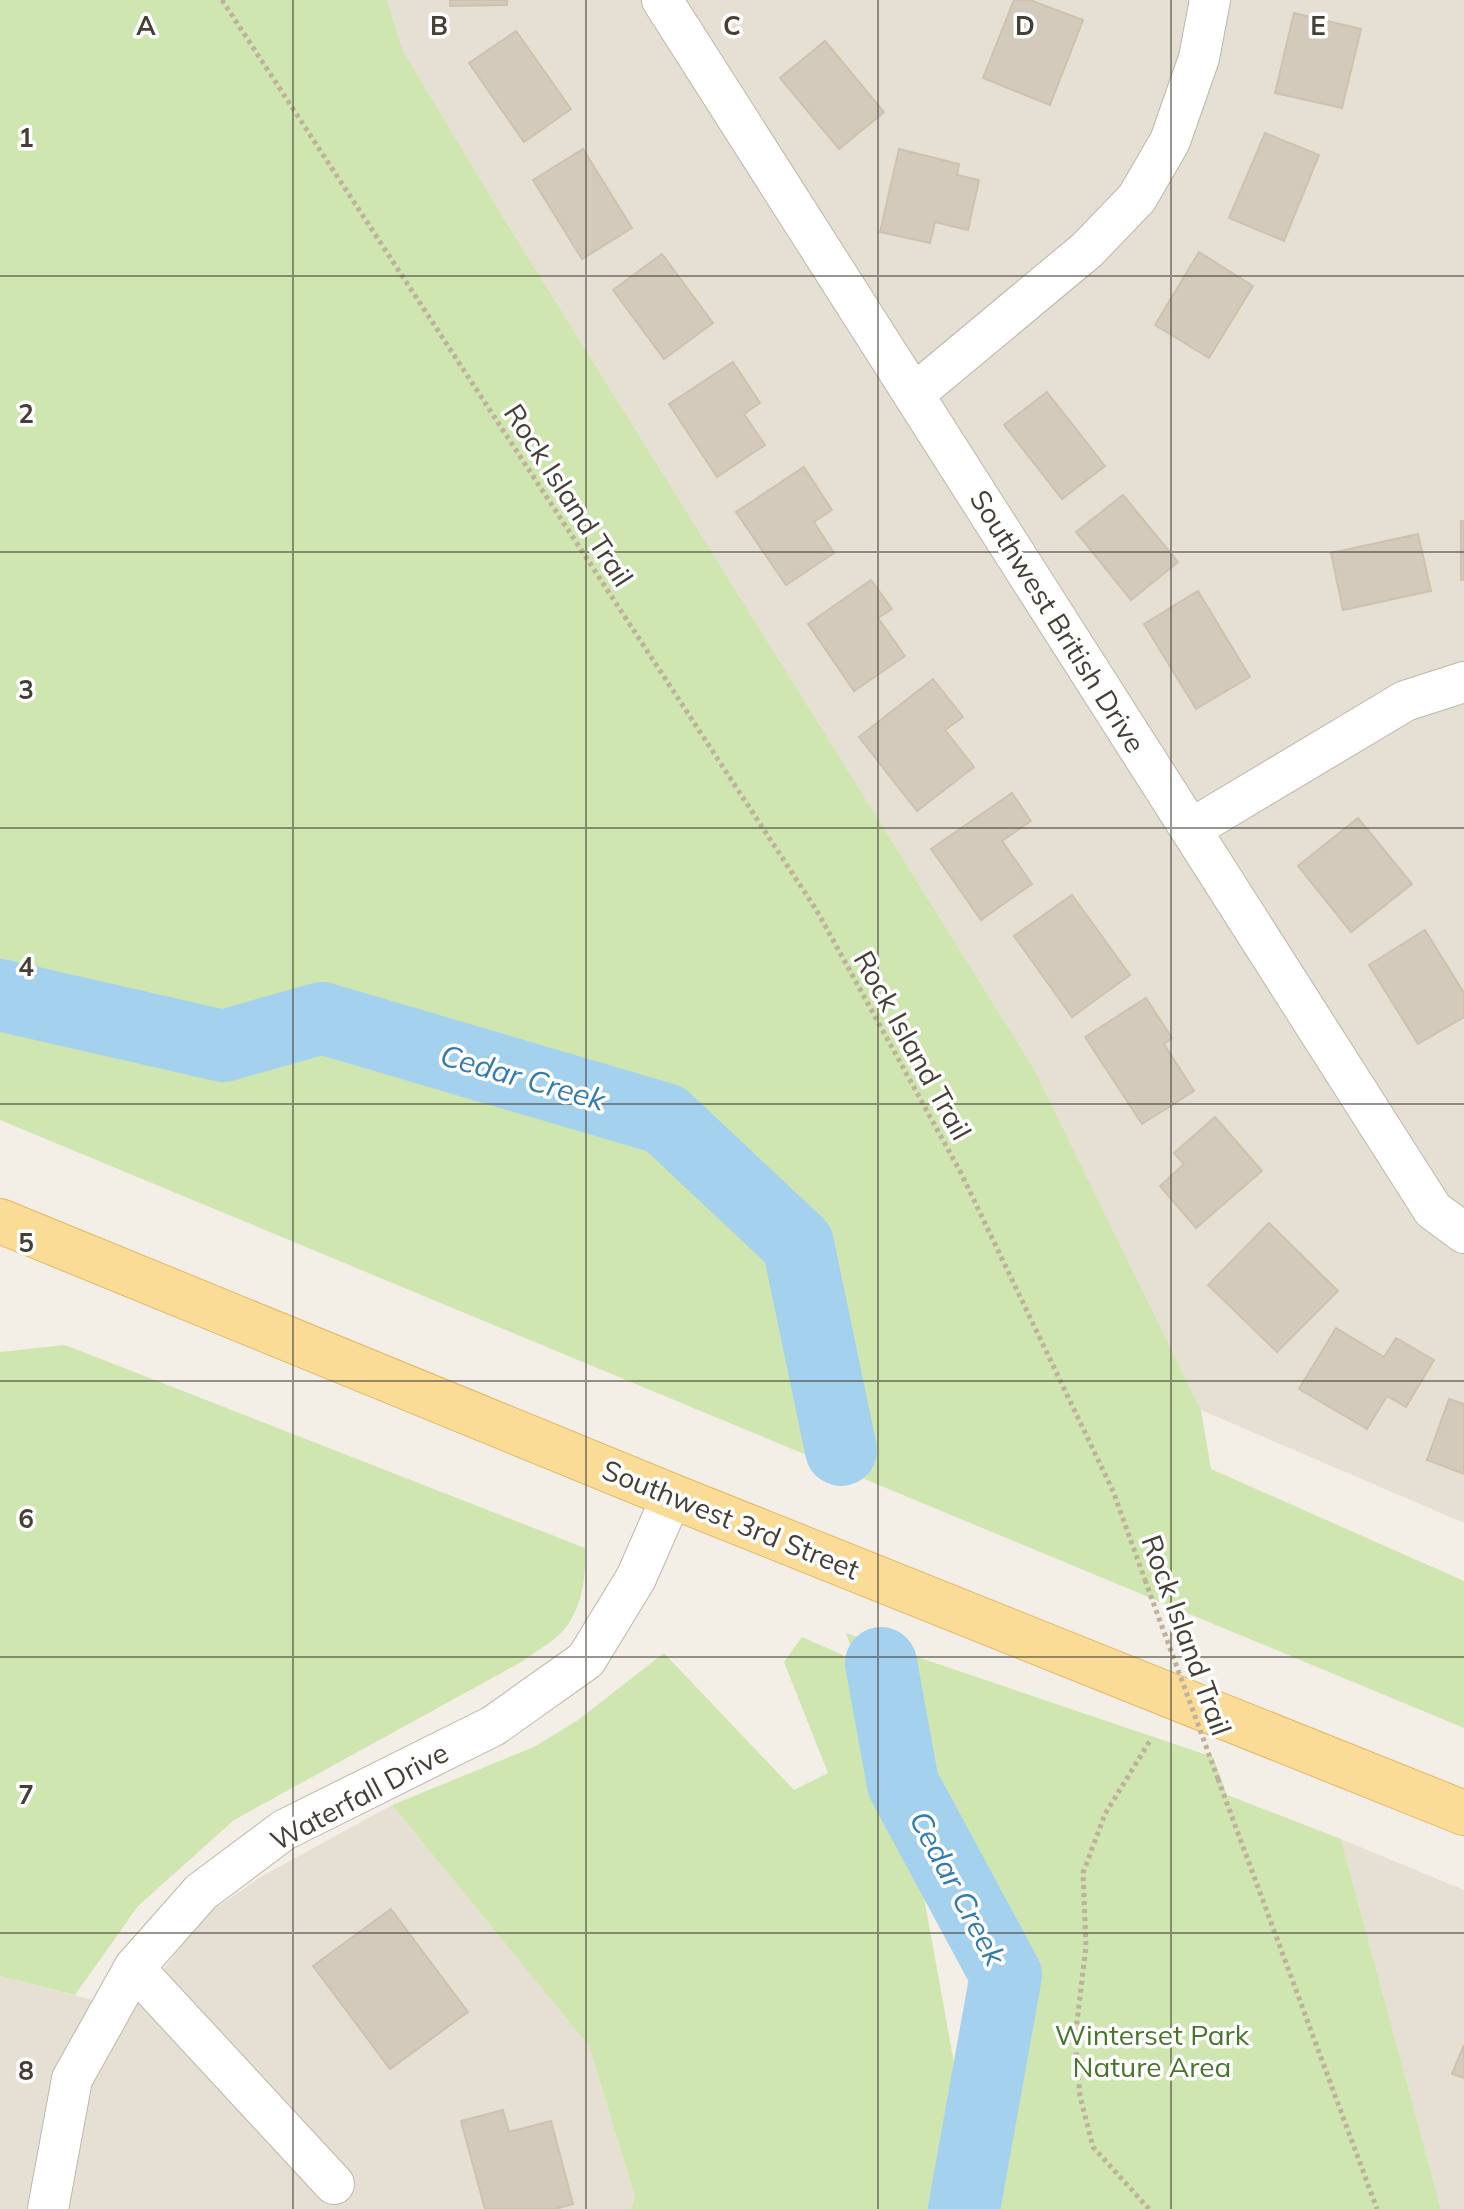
<svg xmlns="http://www.w3.org/2000/svg" width="1464" height="2209" viewBox="0 0 1464 2209" font-family="Mulish,sans-serif">
<style>
.residential{fill:#e6e0d4}
.green{fill:#cfe6b0}
.lines{fill:none;stroke-linecap:round;stroke-linejoin:round}
.river{stroke:#a4d1ee;stroke-width:72}
.building{fill:#d4cabc;stroke:#cec2af;stroke-width:2}
.minor-casing{stroke:#beb6a9;stroke-width:42}
.major-casing{stroke:#e0b967;stroke-width:46}
.path{stroke:#bfb19b;stroke-width:5;stroke-dasharray:4 4;stroke-linecap:butt}
.minor{stroke:#fff;stroke-width:40}
.major{stroke:#fbdc97;stroke-width:44}
.path-bridge{stroke:#bfb19b;stroke-width:5;stroke-dasharray:4 4;stroke-linecap:butt}
.grid{fill:none;stroke:#453f36;stroke-width:2;stroke-opacity:0.55}
.labels{text-anchor:middle;dominant-baseline:central;stroke-width:7;stroke-linejoin:round;paint-order:stroke}
.street-label{font-size:28px;fill:#453f36;stroke:#fff}
.park-label{font-size:28px;fill:#48752b;stroke:#fff}
.water-label{font-size:30px;font-style:italic;fill:#327cae;stroke:#fff}
.grid-label{font-size:26px;text-anchor:middle;font-weight:bold;fill:#453f36;stroke:#fff;stroke-width:7;stroke-linejoin:round;paint-order:stroke}
</style>
<rect width="100%" height="100%" fill="#f3efe6"/>
<g class="residential">
<polygon points="387,0 1464,0 1464,1523 1201,1410 1034,1069 501,214 403,51"/>
<polygon points="392,1805 589,2046 635,2197 631,2209 0,2209 0,1976 131,2010 207,1914 262,1876"/>
<polygon points="1341,1839 1464,1890 1464,2209 1441,2209"/>
</g>
<g class="green">
<polygon points="0,0 387,0 403,51 501,214 1034,1069 1201,1410 1211,1469 1464,1581 1464,1728 0,1120"/>
<path d="M65 1345 585 1548C586 1576 583 1608 563 1631 553 1642 536 1651 523 1661L234 1820 138 1906 75 1995 0 1976V1352Z"/>
<polygon points="846,1633 1213,1757 1227,1795 1341,1839 1441,2209 964,2209 1006,1975 904,1787 954,2063 946,2189 942,2209 631,2209 635,2197 589,2046 392,1805 534,1747 578,1720 664,1653 794,1790 828,1773 784,1662 802,1637 856,1661"/>
</g>
<g class="lines">
<g class="river">
<polyline points="0,995 223,1046 322,1018 665,1119 798,1244 841,1450"/>
<polyline points="881,1663 903,1784 1006,1975 964,2209"/>
</g>
</g>
<g class="building">
<polygon points="450,0 507,0 507,5 450,6"/>
<polygon points="1014,0 1030,0 1083,20 1050,105 983,78"/>
<polygon points="1294,13 1361,29 1342,108 1275,93"/>
<polygon points="516,31 571,109 524,142 469,63"/>
<polygon points="825,41 884,112 839,149 780,78"/>
<polygon points="1265,133 1319,155 1284,241 1229,218"/>
<polygon points="583,149 632,228 582,259 533,180"/>
<polygon points="899,149 959,164 957,175 979,180 968,230 935,222 930,243 880,232"/>
<polygon points="1199,252 1253,286 1209,358 1155,325"/>
<polygon points="662,254 713,323 664,359 613,290"/>
<polygon points="733,362 760,403 744,414 765,445 717,477 669,404"/>
<polygon points="1047,392 1105,466 1062,499 1004,425"/>
<polygon points="804,467 832,510 814,522 834,553 786,585 736,512"/>
<polygon points="1123,495 1178,562 1131,600 1076,532"/>
<rect x="1461" y="521" width="3" height="59"/>
<polygon points="1418,534 1431,591 1343,610 1331,553"/>
<polygon points="871,580 892,609 878,618 905,656 854,691 808,624"/>
<polygon points="1198,591 1250,677 1196,709 1144,624"/>
<polygon points="933,679 963,717 945,730 974,767 917,811 859,737"/>
<polygon points="1012,793 1031,821 1002,841 1032,884 981,920 931,849"/>
<polygon points="1358,818 1412,884 1351,932 1298,866"/>
<polygon points="1072,895 1130,975 1072,1017 1014,936"/>
<polygon points="1425,930 1464,993 1464,1017 1418,1044 1369,965"/>
<polygon points="1146,998 1172,1038 1164,1044 1194,1091 1142,1124 1085,1037"/>
<polygon points="1215,1117 1262,1171 1196,1228 1160,1186 1184,1164 1174,1153"/>
<polygon points="1269,1223 1338,1291 1277,1352 1208,1285"/>
<polygon points="1336,1328 1384,1357 1396,1338 1434,1360 1406,1407 1387,1396 1367,1429 1299,1389"/>
<polygon points="1449,1399 1464,1404 1464,1474 1427,1460"/>
<polygon points="391,1909 468,2012 390,2069 313,1966"/>
<polygon points="1464,2045 1464,2078 1452,2074"/>
<polygon points="503,2110 509,2132 551,2121 573,2204 555,2209 485,2209 461,2121"/>
</g>
<g class="lines">
<defs>
<g id="minor">
<polyline points="662,0 1433,1210 1464,1233"/>
<polyline points="914,394 1087,250 1137,198 1170,141 1199,58 1210,0"/>
<polyline points="1191,829 1405,701 1464,682"/>
<polyline points="134,1968 334,2184"/>
<polyline points="48,2209 72,2079 134,1968 201,1892 284,1830 493,1726 586,1660 636,1578 672,1496"/>
</g>
<polyline id="major" points="0,1221 672,1496 1464,1813"/>
</defs>
<use href="#minor" class="minor-casing"/>
<use href="#major" class="major-casing"/>
<g class="path">
<polyline points="222,0 817,911 961,1173 1113,1491 1145,1580"/>
<polyline points="1218,1779 1377,2209"/>
<polyline points="1149,2209 1093,2147 1080,2096 1075,2039 1086,1946 1083,1873 1105,1814 1151,1739"/>
</g>
<use href="#minor" class="minor"/>
<use href="#major" class="major"/>
<polyline class="path-bridge" points="1145,1580 1218,1779"/>
</g>
<path class="grid" d="M293 0V2209M586 0V2209M878 0V2209M1171 0V2209M0 276H1464M0 552H1464M0 828H1464M0 1104H1464M0 1381H1464M0 1657H1464M0 1933H1464"/>
<g class="labels">
<g class="street-label">
<text transform="translate(569 495) rotate(57)">Rock Island Trail</text>
<text transform="translate(1058 621) rotate(58)">Southwest British Drive</text>
<text transform="translate(913 1045) rotate(61)">Rock Island Trail</text>
<text transform="translate(731 1519) rotate(22)">Southwest 3rd Street</text>
<text transform="translate(1187 1635) rotate(70)">Rock Island Trail</text>
<text transform="translate(359 1796) rotate(-28)">Waterfall Drive</text>
</g>
<g class="park-label">
<text x="1152" y="2034">Winterset Park<tspan x="1152" dy="32">Nature Area</tspan></text>
</g>
<g class="water-label">
<text transform="translate(523 1077) rotate(16)">Cedar Creek</text>
<text transform="translate(958 1888) rotate(62)">Cedar Creek</text>
</g>
</g>
<g class="grid-label">
<text x="146" y="35">A</text>
<text x="439" y="35">B</text>
<text x="732" y="35">C</text>
<text x="1025" y="35">D</text>
<text x="1318" y="35">E</text>
<text x="26" y="147">1</text>
<text x="26" y="423">2</text>
<text x="26" y="699">3</text>
<text x="26" y="976">4</text>
<text x="26" y="1252">5</text>
<text x="26" y="1528">6</text>
<text x="26" y="1804">7</text>
<text x="26" y="2080">8</text>
</g>
</svg>
